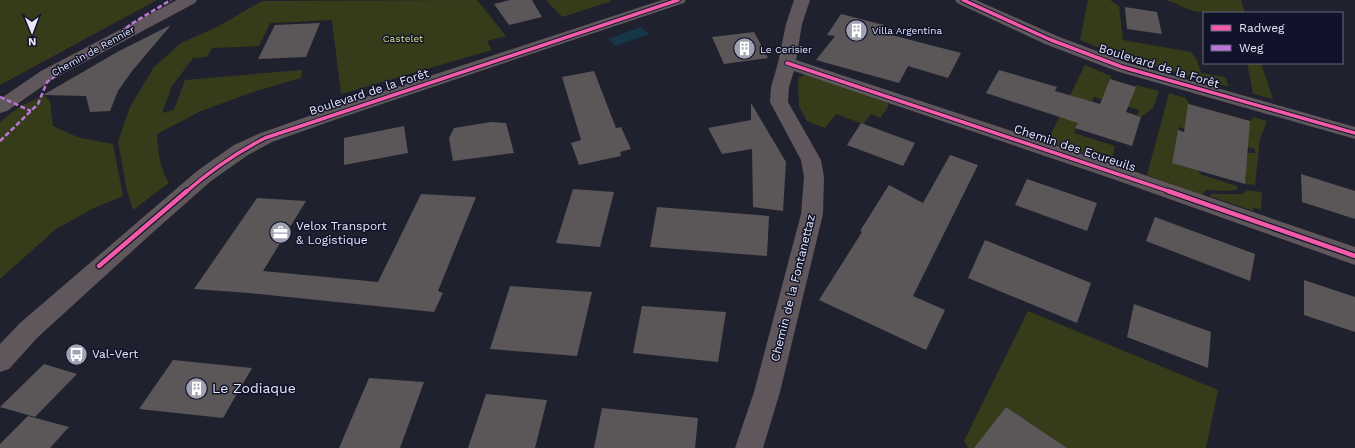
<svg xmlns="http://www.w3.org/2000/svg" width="1355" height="448" viewBox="0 0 1355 448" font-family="'Work Sans',sans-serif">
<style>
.green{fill:#363c1a}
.water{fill:#153748}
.building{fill:#5b5658}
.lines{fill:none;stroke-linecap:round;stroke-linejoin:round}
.minor{fill:#60575c;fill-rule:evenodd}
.quiet{stroke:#ba77d6;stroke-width:2.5;stroke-dasharray:5 2.5;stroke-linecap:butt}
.cycleway-far1-casing{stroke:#11132a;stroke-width:5.5}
.cycleway-casing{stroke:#11132a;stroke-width:7}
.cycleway-far1{stroke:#f35aa7;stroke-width:3.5}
.cycleway{stroke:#f35aa7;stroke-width:4.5}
.labels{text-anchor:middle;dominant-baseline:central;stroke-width:3;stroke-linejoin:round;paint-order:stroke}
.far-poi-label{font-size:10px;fill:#e5e8f9;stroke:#11132a;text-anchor:start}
.far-park-label{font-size:10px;fill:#d3e287;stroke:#11132a}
.far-street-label{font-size:10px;fill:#e5e8f9;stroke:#11132a}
.street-label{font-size:12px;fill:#e5e8f9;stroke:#11132a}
.poi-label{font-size:12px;fill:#e5e8f9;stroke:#11132a;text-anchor:start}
.near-poi-label{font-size:14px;fill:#e5e8f9;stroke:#11132a;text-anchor:start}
</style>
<rect width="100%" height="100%" fill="#20212e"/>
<g class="green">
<polygon points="0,0 157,0 0,85"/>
<path d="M477 0 506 36 487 41 492 50 341 94 332 20 270 23 259 46 212 48 207 57 193 58 172 86 162 113 174 110 185 80 302 70 301 78 256 91 201 111 157 134C158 151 160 169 169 183L133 210 127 191 118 142 130 107 154 67 181 43 217 27 262 1Z"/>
<polygon points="546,0 610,0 612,1 562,17"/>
<path d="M1088 0H1110L1119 6 1123 40 1191 52 1197 60 1201 73 1225 77 1229 87C1179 73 1128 61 1080 40Z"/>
<path d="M1165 0H1241L1245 13C1228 13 1211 14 1194 11 1184 9 1176 2 1165 0Z"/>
<polygon points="1247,63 1261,63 1273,99 1253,94"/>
<polygon points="1085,65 1111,76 1111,79 1135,87 1136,85 1159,91 1153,108 1141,117 1137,115 1139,110 1094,97 1092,102 1087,100 1074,133 1115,146 1111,163 1047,142"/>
<polygon points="806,74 888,101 888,107 880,118 871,114 863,124 836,114 825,128 807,121 799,106 798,78"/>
<polygon points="1169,93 1186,98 1189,104 1250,121 1254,117 1267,121 1260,138 1255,185 1245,184 1247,153 1255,153 1255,149 1179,127 1172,162 1195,168 1202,175 1237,186 1238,189 1229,191 1206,190 1202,195 1147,175"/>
<polygon points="44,95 50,101 53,126 80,138 113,144 123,196 92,209 56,229 0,279 0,122 19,107"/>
<polygon points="1246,190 1262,192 1261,210 1253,207 1253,211 1210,196 1211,194 1243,194"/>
<polygon points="1028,311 1218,390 1206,448 1067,448 1006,407 975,447 976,448 968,448 964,441"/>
</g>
<polygon class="water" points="641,27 649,34 616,46 608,39"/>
<g class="building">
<polygon points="510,0 532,0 542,17 509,25 494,4"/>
<polygon points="1125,7 1157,12 1162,34 1127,29"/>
<polygon points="841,14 884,25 880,32 961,53 948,78 908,66 899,83 816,60 835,36 827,35"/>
<polygon points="320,23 306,57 258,59 275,25"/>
<polygon points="171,25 132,71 118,91 110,111 90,112 86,96 43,95 119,51"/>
<polygon points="754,32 768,58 724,64 712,37"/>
<polygon points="999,70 1057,87 1055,91 1100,104 1110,79 1136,87 1126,112 1141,117 1132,146 1075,128 1078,123 986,93"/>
<polygon points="594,71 616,128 621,127 631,149 620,152 621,156 579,165 571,143 581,140 562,77"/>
<polygon points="751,103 786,162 783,211 753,207 752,149 722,154 708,128 751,120"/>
<polygon points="1188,104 1250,121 1245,184 1172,163 1178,130 1184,132"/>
<polygon points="491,122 506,123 514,153 453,161 449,138 454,128"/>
<polygon points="861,123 915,143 903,166 847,145"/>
<polygon points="404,126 408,153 344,165 344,138"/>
<polygon points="950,155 978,165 913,296 945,310 926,350 819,300 862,232 860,231 889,185 923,203"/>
<polygon points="1301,174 1355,191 1355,219 1302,202"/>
<polygon points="1027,179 1097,203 1087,231 1015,205"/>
<polygon points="573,189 614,192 600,247 556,243"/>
<polygon points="421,194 476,197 438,291 443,293 434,312 249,293 194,289 257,198 306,201 263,271 378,282"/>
<polygon points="657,207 769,216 767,256 650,247"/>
<polygon points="1155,217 1255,254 1250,281 1146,241"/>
<polygon points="985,240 1091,283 1077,323 968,278"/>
<polygon points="1304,280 1355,297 1355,332 1304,315"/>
<polygon points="510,286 592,292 577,356 490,349"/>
<polygon points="1134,304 1211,332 1208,368 1127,337"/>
<polygon points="642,306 726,312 718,362 633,353"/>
<polygon points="173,360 252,368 223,418 139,409"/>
<polygon points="44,364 77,374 35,417 0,407"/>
<polygon points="369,378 424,382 400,448 339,448"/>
<polygon points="486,394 547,400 535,448 468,448"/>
<polygon points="1006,407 1067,448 974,448"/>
<polygon points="602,408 698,418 695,448 594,448"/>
<polygon points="28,416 69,427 50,448 0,448 0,444"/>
</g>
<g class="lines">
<g class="minor">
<polygon points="177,0 197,0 195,3 53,79 7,111 0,113 0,99 41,71"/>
<polygon points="662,0 686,0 684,3 340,118 272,142 248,155 211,181 151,234 38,337 9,369 0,372 0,344 20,323 197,171 234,145 258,134 326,110"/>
<polygon points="794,0 810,0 802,24 796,60 1127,169 1355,247 1355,265 1113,179 794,71 789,87 788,102 821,160 824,177 823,214 780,392 763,448 735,448 754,392 801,214 804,177 801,160 770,102 771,87 778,63 786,24"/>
<polygon points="955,0 976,0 1057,36 1128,63 1355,127 1355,139 1116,71 1045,44 957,3"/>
</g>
<g class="quiet">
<polyline points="0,97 31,111"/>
<polyline points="0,141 38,104 47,82 78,60 111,41 131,24 171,0"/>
</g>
<defs>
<g id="cycleway-far1">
<polyline points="963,0 1051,40 1122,67 1355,133"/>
<polyline points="787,63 1171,192"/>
<path d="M186 192C210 171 236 153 265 138L678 0"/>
</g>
<g id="cycleway">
<polyline points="1168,191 1355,256"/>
<polyline points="99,266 187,191"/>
</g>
</defs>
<use href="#cycleway-far1" class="cycleway-far1-casing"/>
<use href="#cycleway" class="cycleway-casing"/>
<use href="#cycleway-far1" class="cycleway-far1"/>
<use href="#cycleway" class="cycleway"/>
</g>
<defs>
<symbol id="building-disc" viewBox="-11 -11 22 22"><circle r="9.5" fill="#a0a2b2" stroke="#11132a"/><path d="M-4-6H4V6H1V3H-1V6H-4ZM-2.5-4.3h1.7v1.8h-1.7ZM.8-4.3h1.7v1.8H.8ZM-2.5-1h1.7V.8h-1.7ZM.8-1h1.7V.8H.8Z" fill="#fff"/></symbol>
<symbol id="office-disc" viewBox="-11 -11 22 22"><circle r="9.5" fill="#a0a2b2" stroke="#11132a"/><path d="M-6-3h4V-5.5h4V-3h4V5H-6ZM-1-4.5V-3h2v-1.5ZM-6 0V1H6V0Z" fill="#fff"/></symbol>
<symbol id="bus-disc" viewBox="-11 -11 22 22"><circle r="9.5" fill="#a0a2b2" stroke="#11132a"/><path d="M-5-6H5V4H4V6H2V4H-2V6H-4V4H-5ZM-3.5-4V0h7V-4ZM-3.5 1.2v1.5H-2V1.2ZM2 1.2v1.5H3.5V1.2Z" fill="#fff"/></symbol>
</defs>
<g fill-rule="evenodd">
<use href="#building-disc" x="844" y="18" width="25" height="25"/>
<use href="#building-disc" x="732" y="36" width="25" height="25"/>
<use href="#office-disc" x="268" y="220" width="25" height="25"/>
<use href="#bus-disc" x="64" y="342" width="25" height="25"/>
<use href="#building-disc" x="184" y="376" width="25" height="25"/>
</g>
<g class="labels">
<g class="far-poi-label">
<text x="872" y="30">Villa Argentina</text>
<text x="760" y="49">Le Cerisier</text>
</g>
<g class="far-park-label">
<text x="403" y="38">Castelet</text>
</g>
<g class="far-street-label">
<text transform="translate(93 51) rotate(-29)">Chemin de Rennier</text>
</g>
<g class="street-label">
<text transform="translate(1159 66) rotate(17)">Boulevard de la Forêt</text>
<text transform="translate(369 92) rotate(-18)">Boulevard de la Forêt</text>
<text transform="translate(1075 148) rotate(18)">Chemin des Ecureuils</text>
<text transform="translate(793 288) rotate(-76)">Chemin de la Fontanettaz</text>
</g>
<g class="poi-label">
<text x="296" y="226">Velox Transport<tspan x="296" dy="14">&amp; Logistique</tspan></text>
<text x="92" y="354">Val-Vert</text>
</g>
<g class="near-poi-label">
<text x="212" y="388">Le Zodiaque</text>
</g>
</g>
<rect x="1203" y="12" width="140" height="52" fill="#11132a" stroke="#66687d"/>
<rect x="1211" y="25" width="20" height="6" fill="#f35aa7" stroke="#66687d"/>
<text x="1239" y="32" font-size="12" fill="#e5e8f9">Radweg</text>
<rect x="1211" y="45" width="20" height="6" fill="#ba77d6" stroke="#66687d"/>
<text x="1239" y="52" font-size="12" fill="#e5e8f9">Weg</text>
<g transform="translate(32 32) rotate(179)" stroke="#11132a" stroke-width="3" paint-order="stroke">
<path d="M0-3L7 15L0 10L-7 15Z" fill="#e5e8f9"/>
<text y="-6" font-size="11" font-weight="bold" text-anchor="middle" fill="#e5e8f9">N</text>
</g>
</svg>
